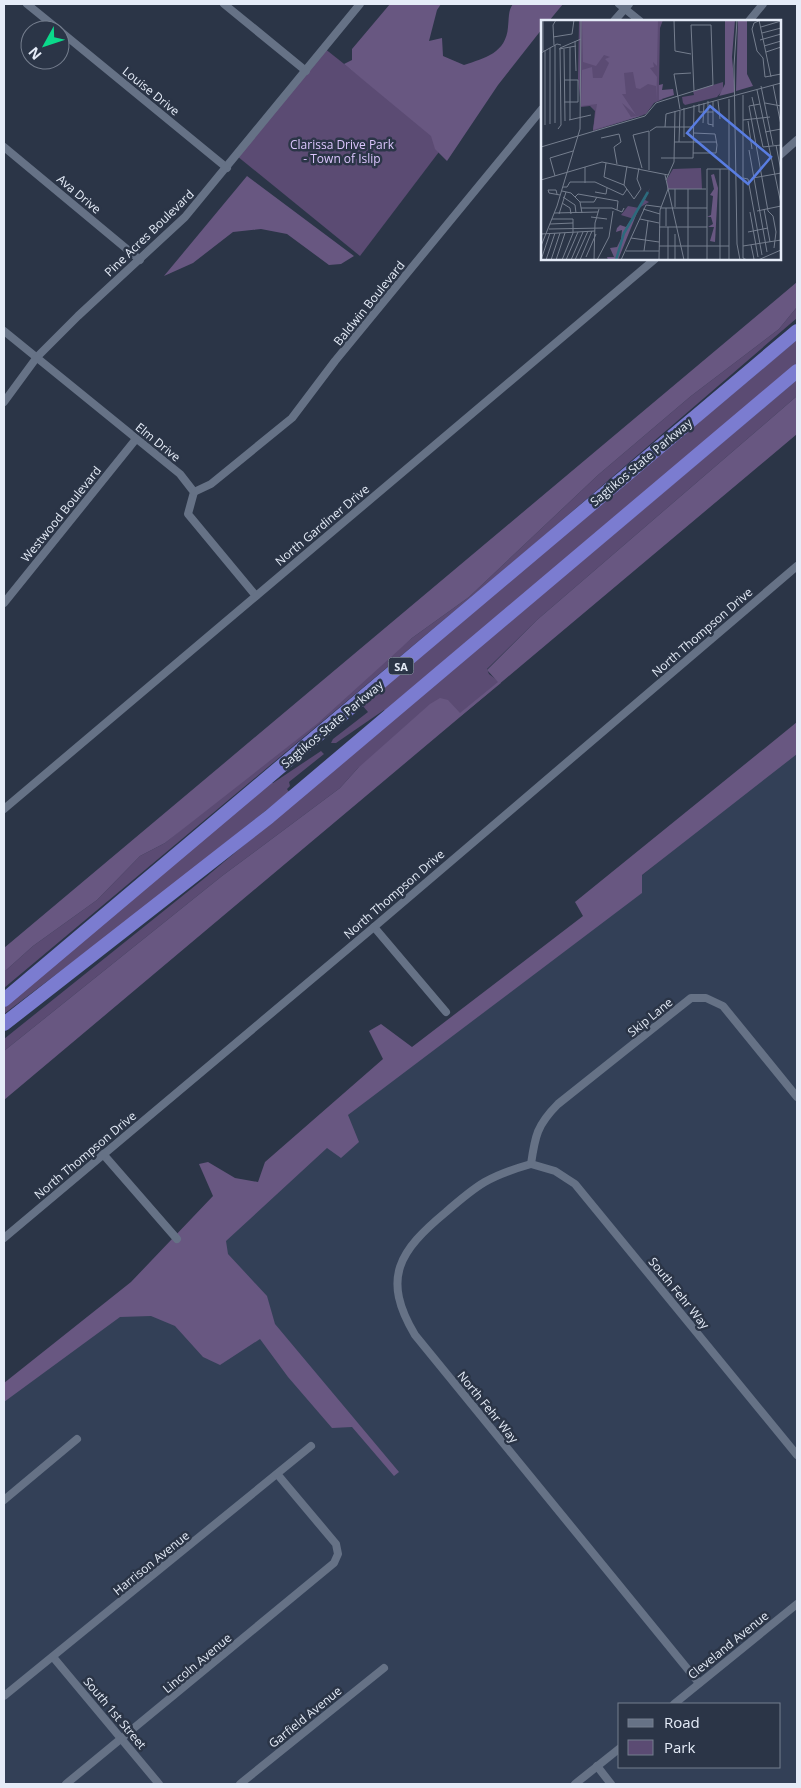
<svg xmlns="http://www.w3.org/2000/svg" width="801" height="1788" viewBox="0 0 801 1788" font-family="'Open Sans',sans-serif">
<style>
.built{fill:#334057;fill-rule:evenodd}
.green{fill:#5b4b73}
.forest{fill:#685781}
.lines{fill:none;stroke-linecap:round;stroke-linejoin:round}
.minor{stroke:#667286;stroke-width:8}
.motorway{stroke:#7b7cd0;stroke-width:14}
.labels{text-anchor:middle;dominant-baseline:central;stroke-width:5;stroke-linejoin:round;paint-order:stroke}
.shield{fill:#2b3547;stroke:#adb5c3;stroke-width:1}
.shield-label{font-size:11px;font-weight:bold;fill:#e5ecf8}
.street-label{font-size:12px;fill:#e5ecf8;stroke:#2b3547}
.park-label{font-size:12px;fill:#dcc6fe;stroke:#2b3547}
.inset-river{fill:none;stroke:#2c6a7c;stroke-width:2.5}
.inset-road{fill:none;stroke:#757e8e;stroke-width:1}
.view{fill:#597de2;fill-opacity:0.15;stroke:#597de2;stroke-width:2.5}
.inset-edge{fill:none;stroke:#e5ecf8;stroke-width:2.5}
</style>
<rect width="100%" height="100%" fill="#2b3547"/>
<path class="built" d="M797 749V1784H4V1395ZM620 1704H780V1767H620Z"/>
<g class="green">
<polygon points="324,48 445,144 360,256 237,156"/>
<polygon points="797,307 797,318 525,552 4,988 4,972 33,946 97,900 140,856 165,843 412,638 469,597 598,475 691,396 779,329"/>
<polygon points="797,340 797,364 386,712 384,710 336,743 331,743 333,739 368,712 362,705"/>
<polygon points="797,380 797,396 537,620 487,669 489,674 501,683 462,715 358,768 340,788 222,876 4,1051 4,1039 206,877"/>
<polygon points="321,751 324,754 289,782 290,786 287,789 289,792 145,907 4,1014 4,1005 270,783 273,783"/>
</g>
<g class="forest">
<path d="M390 4H441L437 10 429 41 442 38 443 56 464 65C485 58 506 53 508 27 509 19 508 10 513 4H563L549 21H542V29L498 85 447 161 435 149 431 136 344 64 352 60V49Z"/>
<polygon points="247,176 354,256 341,264 329,265 287,234 261,229 233,232 193,263 164,276"/>
<polygon points="797,282 797,307 779,329 691,396 598,475 469,597 412,638 318,723 165,843 140,856 97,900 33,946 4,972 4,948"/>
<polygon points="797,396 797,434 4,1100 4,1051 222,876 340,788 358,768 430,704 440,698 448,700 460,713 498,682 487,670 537,620"/>
<polygon points="797,722 797,754 642,875 642,893 348,1115 359,1142 341,1158 327,1148 226,1241 228,1254 267,1296 275,1324 399,1472 394,1476 352,1427 332,1428 288,1377 260,1339 220,1365 203,1357 175,1326 151,1316 120,1317 4,1402 4,1383 131,1282 213,1196 199,1164 208,1162 235,1178 258,1182 265,1162 383,1059 369,1031 381,1024 412,1047 583,916 575,902"/>
</g>
<g class="lines">
<g class="minor">
<polyline points="27,4 59,30"/>
<polyline points="224,4 306,71"/>
<polyline points="619,4 640,21"/>
<polyline points="614,21 629,4"/>
<polyline points="749,21 763,4"/>
<polyline points="60,31 227,168"/>
<polyline points="4,147 140,260"/>
<polyline points="780,155 797,140"/>
<polyline points="4,331 180,474 194,492 188,514 256,596"/>
<polyline points="4,402 37,357 78,316 185,217 360,4"/>
<polyline points="194,492 211,484 292,418 335,361 542,109"/>
<polyline points="4,603 136,439"/>
<polyline points="4,809 655,259"/>
<polyline points="374,927 446,1012"/>
<polyline points="103,1154 177,1239"/>
<path d="M531 1164C489 1176 478 1184 446 1212 399 1251 381 1278 415 1335L699 1683"/>
<polyline points="531,1164 555,1171 575,1184 797,1455"/>
<path d="M531 1164C535 1136 537 1125 558 1104L691 998H706L723 1006 797 1097"/>
<polyline points="4,1238 374,927 797,566"/>
<polyline points="4,1500 77,1439"/>
<polyline points="53,1657 159,1784"/>
<polyline points="4,1696 311,1446"/>
<polyline points="674,1704 797,1604"/>
<polyline points="597,1766 611,1784"/>
<polyline points="66,1784 334,1563 338,1554 336,1544 278,1475"/>
<polyline points="240,1784 384,1668"/>
<polyline points="575,1784 620,1748"/>
</g>
<g class="motorway">
<polyline points="4,1000 797,331"/>
<polyline points="4,1024 269,817 797,371"/>
</g>
</g>
<g class="labels">
<rect class="shield" x="388.5" y="657.5" width="25" height="17" rx="4"/>
<g class="shield-label">
<text x="401" y="666">SA</text>
</g>
<g class="street-label">
<text transform="translate(151 91) rotate(39)">Louise Drive</text>
<text transform="translate(79 194) rotate(40)">Ava Drive</text>
<text transform="translate(149 233) rotate(-44)">Pine Acres Boulevard</text>
<text transform="translate(369 303) rotate(-51)">Baldwin Boulevard</text>
<text transform="translate(158 442) rotate(39)">Elm Drive</text>
<text transform="translate(641 462) rotate(-40)">Sagtikos State Parkway</text>
<text transform="translate(61 514) rotate(-51)">Westwood Boulevard</text>
<text transform="translate(322 525) rotate(-40)">North Gardiner Drive</text>
<text transform="translate(702 632) rotate(-41)">North Thompson Drive</text>
<text transform="translate(332 724) rotate(-40)">Sagtikos State Parkway</text>
<text transform="translate(394 894) rotate(-41)">North Thompson Drive</text>
<text transform="translate(650 1017) rotate(-39)">Skip Lane</text>
<text transform="translate(85 1155) rotate(-40)">North Thompson Drive</text>
<text transform="translate(679 1293) rotate(51)">South Fehr Way</text>
<text transform="translate(488 1407) rotate(51)">North Fehr Way</text>
<text transform="translate(151 1563) rotate(-39)">Harrison Avenue</text>
<text transform="translate(728 1645) rotate(-39)">Cleveland Avenue</text>
<text transform="translate(197 1663) rotate(-40)">Lincoln Avenue</text>
<text transform="translate(115 1713) rotate(50)">South 1st Street</text>
<text transform="translate(305 1717) rotate(-39)">Garfield Avenue</text>
</g>
<g class="park-label">
<text x="342" y="144">Clarissa Drive Park<tspan x="342" dy="14">- Town of Islip</tspan></text>
</g>
</g>
<g transform="translate(541 20)">
<rect width="240" height="240" fill="#2b3547"/>
<path d="M38 0H122L119 8 118 65V79H122L113 83 105 94 52 111 54 91 49 86 40 87 37 59ZM182 62V70L176 77 144 85 142 83 141 77 153 75 152 71ZM160 148 161 169H126V159L132 149ZM109 168 104 180 108 182 98 188 93 199 80 195 87 186 98 188Z" fill="#5b4b73"/>
<path d="M41 0H117L116 46 112 42 113 47 109 48 116 57 115 81 103 95 52 110 56 84 40 86 41 50 51 47 52 58H61L68 43 64 39 69 37 63 35 55 46 42 42ZM92 52 95 68 99 69 107 64 115 66V81L103 95 90 97 81 83 95 95 81 74H85L83 53ZM184 0H194L191 37 194 72 178 76 184 64ZM197 0H206V54L212 66 195 71ZM122 64 121 70 132 69 133 75 118 80V65ZM173 154 177 168 174 222 169 221 173 207H167L172 204 170 197H166L170 195 172 176 169 175 173 169 170 155ZM98 188 77 240H67L66 237H73L69 228 76 227 80 219 81 210 75 212 76 208 79 205 85 207Z" fill="#685781" fill-rule="evenodd"/>
<path class="inset-river" d="M75 240 83 213 107 172"/>
<path class="inset-road" d="M2 0V31M133 0 134 31 150 34M196 0 193 46 196 224 199 240M218 0 230 57M220 0 213 3 211 9 216 31 222 38 224 57 240 54M220 7 240 1M221 13 240 8M12 17 31 14 33 0M219 20 240 14M34 21 35 51M13 25 12 5 15 0M14 25V103M223 26 240 21M18 29 35 26M23 29 24 101M4 30V105M225 32 240 27M0 33 16 24 20 25M232 65 240 105M220 66 232 125M216 70 240 184M202 75V238L206 240M211 77 222 127M188 79V240M167 81V104L172 105M177 81 179 99M23 82H37V60H23M224 83 240 86M158 84V92H172M219 84 208 86 227 191 232 196 235 212 233 228M139 89 133 54 150 53M28 100 50 95M29 100V27M202 100 229 97M207 101 211 129M162 103 163 83M9 104V28M124 107 125 94 240 63M172 107V81M17 109 20 105 19 28 40 19M109 111 115 107H153M224 112 240 109M143 117V88M60 118 78 114 80 122 73 127 76 144M133 122H175M138 122 139 91M235 125 240 151M0 127 104 96 115 83 121 81 153 71 172 65 170 5H150L153 71M222 127 240 125M208 130 226 232M152 133H175L176 125 174 114 153 113M120 138H152L153 85M65 143 63 157 83 165M86 146 83 165 93 179 100 169 96 159 98 148M101 148 92 115 108 111M179 149V240M108 150V111M124 155 143 240M14 156 9 138 32 131M202 158 207 159 221 235M212 158 240 153M0 160 61 142 127 155M125 160 133 142 134 91M44 163V147M0 167V183M22 167H26L29 162H54L82 175 86 169M127 169H165M21 171 30 173 39 182 41 193M54 172 65 174 66 168M16 174 15 170H7L8 173 19 175M22 177 34 185 35 193M34 177 37 174 77 181 76 190M39 182H53L56 177M21 183 29 188 30 194M134 187V169M40 188H71L81 192 83 188M120 188H166M125 188V206M102 189 119 194M223 189 229 222M216 191 240 186M209 192 217 237M13 193 57 192M18 194 25 172M50 197 66 199M11 199H32V213L21 240M99 199 118 203M9 204 32 203M118 207H166M127 207V240M8 209 62 208M207 212 227 208M0 214 54 211M90 218 118 222M0 226 16 186 39 109 40 0M118 226H188M202 226 240 220M85 231H118M103 231 107 201M45 237 55 214M0 240 9 213M5 240 14 213M10 240 19 213M15 240 24 213M25 240 37 212M30 240 42 212M34 240 47 211M39 240 51 211M53 240 54 203 58 189M56 240 68 217 72 191M80 240 105 185 120 187M118 240 119 190 127 169M134 240V214M147 240V169M166 240V149H188M210 240 213 239 210 225M217 240 240 230"/>
<path class="view" d="M169 86 230 137 207 164 146 113Z"/>
<rect width="240" height="240" class="inset-edge"/>
</g>
<rect width="801" height="1788" fill="none" stroke="#e5ecf8" stroke-width="10"/>
<rect x="618" y="1703" width="162" height="65" fill="#2b3547" stroke="#757e8e"/>
<rect x="628" y="1719" width="25" height="8" fill="#667286" stroke="#757e8e"/>
<text x="664" y="1728" font-size="15" fill="#e5ecf8">Road</text>
<rect x="628" y="1740" width="25" height="15" fill="#5b4b73" stroke="#757e8e"/>
<text x="664" y="1753" font-size="15" fill="#e5ecf8">Park</text>
<g transform="translate(45 45) rotate(230)"><circle r="24" fill="#2b3547" stroke="#757e8e"/>
<path d="M0-4L9 19L0 12L-9 19Z" fill="#0bd98b"/>
<text y="-8" font-size="14" font-weight="bold" text-anchor="middle" fill="#e5ecf8">N</text>
</g>
</svg>
